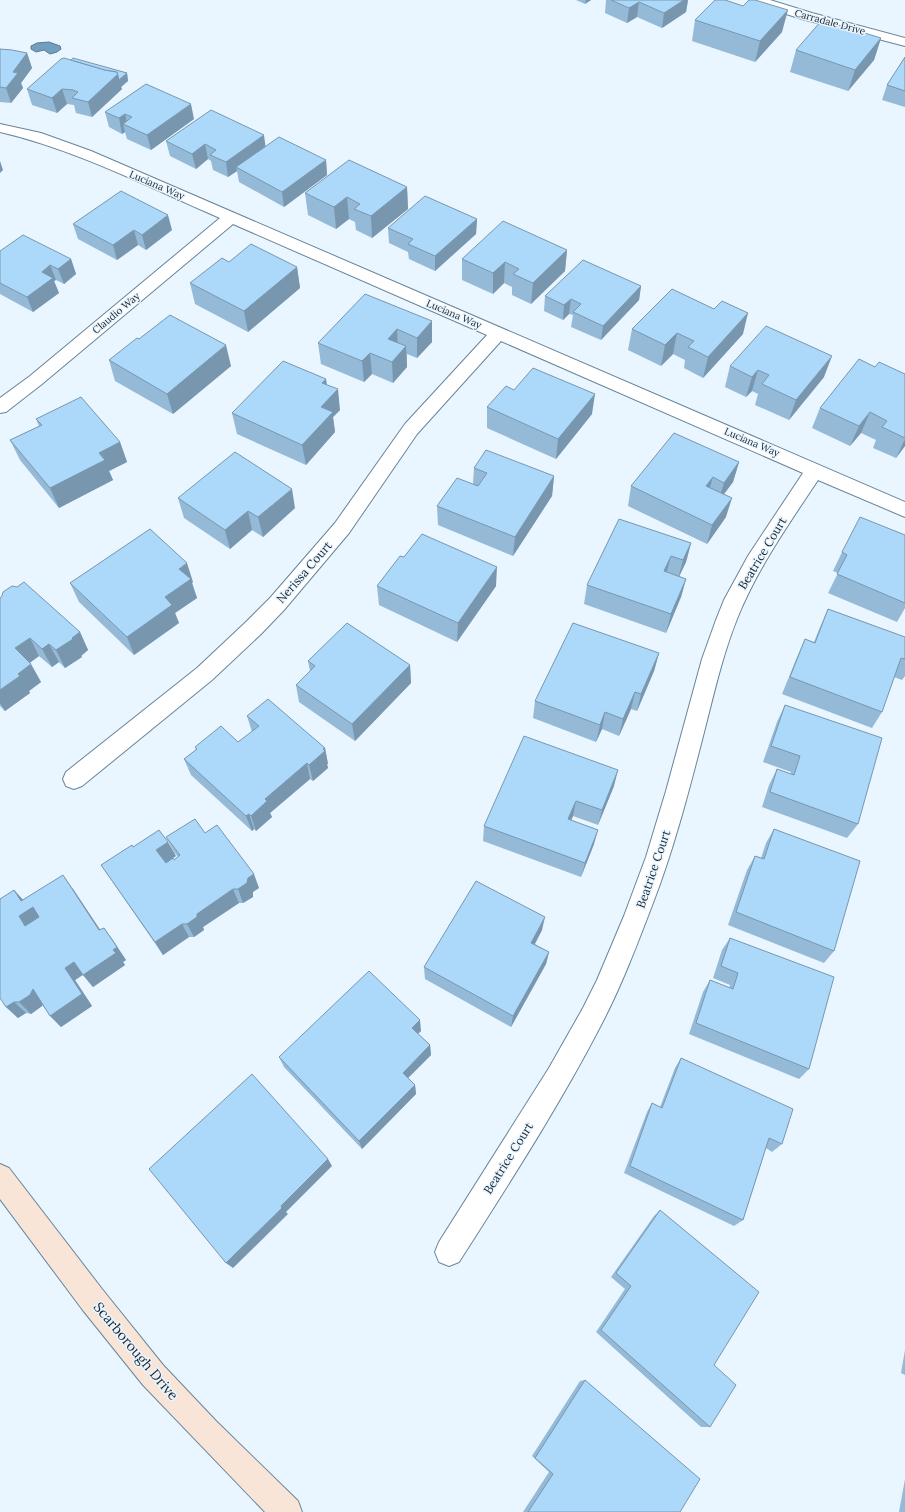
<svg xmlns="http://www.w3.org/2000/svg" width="905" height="1512" viewBox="0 0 905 1512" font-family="Lora,serif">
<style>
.water{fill:#739ebd;stroke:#587a92}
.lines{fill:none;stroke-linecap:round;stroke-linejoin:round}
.street-casing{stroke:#68859a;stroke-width:2}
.secondary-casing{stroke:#68859a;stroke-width:2}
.street{fill:#fff;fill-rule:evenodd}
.secondary{fill:#f8e5d7;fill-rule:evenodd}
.wall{fill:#94bad7}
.shaded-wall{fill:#7897af}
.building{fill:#acd8fa;stroke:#7897af;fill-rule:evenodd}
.labels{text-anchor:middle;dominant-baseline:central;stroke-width:3;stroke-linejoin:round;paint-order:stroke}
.far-street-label{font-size:10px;fill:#19252e;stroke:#e9f5ff}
.street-label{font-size:12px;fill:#19252e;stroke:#e9f5ff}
.near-street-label{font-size:14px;fill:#19252e;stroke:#e9f5ff}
</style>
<rect width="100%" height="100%" fill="#e9f5ff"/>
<polygon class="water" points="49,42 60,46 61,49 57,52 50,54 44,50 36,52 31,49 31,46 37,43"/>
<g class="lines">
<defs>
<g id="street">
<polygon points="749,0 770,0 812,13 905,38 905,46 802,19 751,3"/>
<path d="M0 124 41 133 91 151 905 502V517L818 480C788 525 757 569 737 619 721 659 712 702 701 744 687 798 673 851 653 903 637 945 621 987 600 1027 558 1108 508 1185 459 1262L449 1266 439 1262 435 1252 439 1242 549 1068 583 1008 597 980 624 916 646 857 666 791 702 659 716 620 724 600 748 556 803 473 501 341 417 434 349 533 284 610 261 634 212 680 82 786 74 789 66 786 63 779 66 772 197 668 246 622 270 598 335 523 405 424 487 335 233 224 42 384 6 412 0 413V398L30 376 220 218C148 187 77 150 0 132Z"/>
</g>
<polygon id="secondary" points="0,1164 9,1168 102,1289 163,1365 216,1421 298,1501 302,1512 265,1512 143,1385 82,1309 0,1199"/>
</defs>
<use href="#street" class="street-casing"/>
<use href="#secondary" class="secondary-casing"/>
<use href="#street" class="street"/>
<use href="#secondary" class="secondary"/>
</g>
<g class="wall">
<polygon points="576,0 591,0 585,4"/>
<polygon points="606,0 688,0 686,12 662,28 637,17 627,23 605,13"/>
<polygon points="695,20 782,32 755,62 692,41"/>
<polygon points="881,38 874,60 848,91 790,72 796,50"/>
<polygon points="0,49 27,53 32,68 21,83 23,88 11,103 0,102"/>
<polygon points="905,57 905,107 882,100 887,85"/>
<polygon points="71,60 127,73 128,81 121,87 122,89 92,117 76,113 74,105 67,104 57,113 32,105 27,89"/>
<polygon points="105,112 194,119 151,150 127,139 125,132 122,134 109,127"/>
<polygon points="166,141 266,147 326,160 327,175 284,207 239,182 237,171 228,177 213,170 211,161 208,159 196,169 170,156"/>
<polygon points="407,187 408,209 372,238 356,230 355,222 349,219 336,229 308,215 305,193"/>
<polygon points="477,219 476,234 435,271 409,259 408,252 389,243 388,228"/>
<polygon points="73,224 172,230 146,250 138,245 117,260 78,239"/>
<polygon points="567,250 565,271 531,304 512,295 512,287 504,283 493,294 462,280 462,259"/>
<polygon points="0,251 71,259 76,274 64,284 56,280 54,281 59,293 33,312 0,294"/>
<polygon points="229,262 297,267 300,288 248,332 195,304 190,283"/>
<polygon points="641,286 639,300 601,340 571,327 573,315 569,314 563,320 544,311 545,296"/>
<polygon points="432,321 432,342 417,358 407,354 407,367 393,383 372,374 364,382 321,364 318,343"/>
<polygon points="632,329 743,334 703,378 684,368 685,360 673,354 661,366 628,350"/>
<polygon points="139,339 231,366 173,414 115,381 109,360"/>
<polygon points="730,366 824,377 789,420 755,405 758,394 752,391 746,397 725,387"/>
<polygon points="875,367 905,374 905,446 896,458 873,448 876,440 861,433 850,446 812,428 820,408"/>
<polygon points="326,379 327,385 340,410 333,417 335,432 306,465 237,434 232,413"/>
<polygon points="514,390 592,414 556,459 487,428 487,407"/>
<polygon points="36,419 120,442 127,462 109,471 113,480 59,508 20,460 10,440 39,426"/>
<polygon points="739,462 733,482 724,494 726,517 707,544 628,506 631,486"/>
<polygon points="474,468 554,476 552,496 513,556 438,525 437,506 473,484"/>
<polygon points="178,498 295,508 263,537 252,530 230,549 184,518"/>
<polygon points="905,535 905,608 897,622 828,593 838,573 833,571 842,552"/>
<polygon points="691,543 686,562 679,576 686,579 681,597 666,633 584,604 587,585"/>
<polygon points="404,557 496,586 457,642 379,605 377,586"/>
<polygon points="193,582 192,583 197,598 175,613 179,623 134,655 79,602 70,583"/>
<polygon points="0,598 80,632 88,650 81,656 82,657 65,668 59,662 52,667 39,656 30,663 41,682 29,691 30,693 5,711 0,706"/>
<polygon points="828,609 905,637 905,676 902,680 894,677 882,712 872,728 782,694 797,657 805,639 814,642 820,627"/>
<polygon points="659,653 654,671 637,711 631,709 619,736 602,729 596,742 533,718 535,701"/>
<polygon points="308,661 410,665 411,683 355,741 299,702 296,685 310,671"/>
<polygon points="785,705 858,824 847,838 762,807 769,785 777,769 791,774 791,772 763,762 777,722"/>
<polygon points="247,716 325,748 328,764 327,764 328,768 313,781 310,779 270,813 272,817 256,831 254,829 252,831 191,775 184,759 196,750 195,747 238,742 252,732"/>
<polygon points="614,786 598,825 573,816 571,820 594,844 581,877 483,841 484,826"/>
<polygon points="774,829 834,951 824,963 728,925 747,870 755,856 761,858 766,843"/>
<polygon points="205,833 259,888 253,892 253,897 243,903 239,903 203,927 204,930 194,937 189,937 163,955 101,865 133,847 176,856 166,863 174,860 178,857 174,852 166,837"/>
<polygon points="73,889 100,930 104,928 113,940 126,960 123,962 125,965 93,987 83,975 75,980 92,1006 61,1027 42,1005 42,1006 31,1014 26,1013 18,1018 6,1007 14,890 23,900"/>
<polygon points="542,930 535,944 549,952 546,964 511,1027 425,979 424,967"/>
<polygon points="730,938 809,1069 799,1079 689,1034 703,992 710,980 729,988 730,985 713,978 722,950"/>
<polygon points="421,1031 418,1034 430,1045 431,1055 408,1078 415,1085 416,1094 362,1149 284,1067 279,1057"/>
<polygon points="681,1058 782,1144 772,1152 766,1148 743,1220 734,1226 624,1173 647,1112 652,1103 660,1107 675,1068"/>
<polygon points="660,1210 714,1365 710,1427 701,1427 596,1332 625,1289 611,1277 654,1216"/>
<polygon points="905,1350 905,1375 901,1373"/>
<polygon points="585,1380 680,1512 523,1512 549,1472 532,1456 580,1381"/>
<polygon points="905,1479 905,1512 899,1512"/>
</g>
<g class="shaded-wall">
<polygon points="586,0 591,0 585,4"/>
<polygon points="684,0 688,0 686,12 662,28 664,13"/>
<polygon points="639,2 637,17 627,23 629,8"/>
<polygon points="788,10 782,32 755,62 760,41"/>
<polygon points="881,38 874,60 848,91 855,70"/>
<polygon points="27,53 32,68 21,83 23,88 11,103 6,88 13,72"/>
<polygon points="127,73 128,81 121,87 122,89 92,117 88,102 118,74"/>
<polygon points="62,89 67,104 57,113 52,98"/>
<polygon points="191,104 194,119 151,150 147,135"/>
<polygon points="125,114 128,126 123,124 125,132 122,134 119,118"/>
<polygon points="264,135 266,150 236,167 237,171 228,177 226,162"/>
<polygon points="205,144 208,159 196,169 192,154"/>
<polygon points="326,160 327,175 284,207 282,192"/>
<polygon points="0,161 3,170 0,173"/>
<polygon points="407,187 408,209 372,238 371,216"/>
<polygon points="347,197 349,219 336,229 334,207"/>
<polygon points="168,215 172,230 146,250 142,235"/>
<polygon points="477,219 476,234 435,271 435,256"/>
<polygon points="134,230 138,245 117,260 113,245"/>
<polygon points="567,250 565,271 531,304 533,283"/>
<polygon points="71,259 76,274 64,284 58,269"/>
<polygon points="505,262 504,283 493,294 493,273"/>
<polygon points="50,265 56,280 54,281 59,293 33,312 27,297 42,272"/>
<polygon points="297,267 300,288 248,332 244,311"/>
<polygon points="641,286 639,300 601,340 603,326"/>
<polygon points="571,299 569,314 563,320 564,305"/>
<polygon points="748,313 743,334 703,378 708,357"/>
<polygon points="432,321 432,342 417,358 417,338"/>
<polygon points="397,329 398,350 388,339"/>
<polygon points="677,333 673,354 661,366 665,345"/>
<polygon points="226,345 231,366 173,414 167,394"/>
<polygon points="406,346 407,367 393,383 392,362"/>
<polygon points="370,353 372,374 364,382 362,361"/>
<polygon points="832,356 824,377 789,420 796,400"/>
<polygon points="758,370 752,391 746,397 752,377"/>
<polygon points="326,379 328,399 338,389 340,410 333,417 335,432 306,465 302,445 321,407 322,383"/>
<polygon points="595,394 592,414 556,459 558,439"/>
<polygon points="870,412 861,433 850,446 859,426"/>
<polygon points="905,439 905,446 896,458"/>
<polygon points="120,442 127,462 109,471 113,480 59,508 50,488 99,453"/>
<polygon points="739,462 733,482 718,502 724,483"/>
<polygon points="554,476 552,496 513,556 515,537"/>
<polygon points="713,477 707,497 706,486"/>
<polygon points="292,489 295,508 263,537 258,517"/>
<polygon points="732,498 726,517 707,544 712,525"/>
<polygon points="248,511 252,530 230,549 225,530"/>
<polygon points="691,543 686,562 678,579 683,560"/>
<polygon points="671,556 666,575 664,571"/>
<polygon points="187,563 193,582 192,583 197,598 175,613 179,623 134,655 127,637 165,597 179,569"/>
<polygon points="497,567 496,586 457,642 458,623"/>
<polygon points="686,579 681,597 666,633 671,614"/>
<polygon points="80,632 88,650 81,656 82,657 65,668 56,650"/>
<polygon points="30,638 39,656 25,666 15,648"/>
<polygon points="49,644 59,662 52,667 42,649"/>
<polygon points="659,653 654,671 637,711 641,694"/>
<polygon points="31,664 41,682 29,691 30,693 5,711 0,703 0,690 18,674"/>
<polygon points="410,665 411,683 355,741 352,724"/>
<polygon points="635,692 631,709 619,736 623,719"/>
<polygon points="605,712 602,729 596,742 600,725"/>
<polygon points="325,748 328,764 327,764 328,768 313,781 309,765"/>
<polygon points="307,763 310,779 270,813 272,817 256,831 251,816 265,799"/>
<polygon points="618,770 614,786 598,825 602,810"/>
<polygon points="576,801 573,816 566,834 568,819"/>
<polygon points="249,814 254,829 252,831 246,816"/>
<polygon points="598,830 594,844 581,877 585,863"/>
<polygon points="168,842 176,856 164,864 156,850"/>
<polygon points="254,874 259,888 253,892 253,897 243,903 238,889 248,878"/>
<polygon points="63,875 73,889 109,943 99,930"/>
<polygon points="233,889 239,903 203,927 204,930 194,937 187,924 197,914"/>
<polygon points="14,890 26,903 33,907 50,930 25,926 19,916 21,901"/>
<polygon points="545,917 542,930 529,955 531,943"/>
<polygon points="182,924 189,937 163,955 155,942"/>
<polygon points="104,928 126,960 123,962 125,965 93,987 83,975 113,950"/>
<polygon points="549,952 546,964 511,1027 513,1016"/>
<polygon points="74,962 84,974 75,980 92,1006 61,1027 50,1016 65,968"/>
<polygon points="33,989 44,1001 42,1006 31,1014 19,1002"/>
<polygon points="14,1002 26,1013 18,1018 6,1007"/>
<polygon points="420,1020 421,1031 413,1038 412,1028"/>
<polygon points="430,1045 431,1055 404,1082 403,1073"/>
<polygon points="415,1085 416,1094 362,1149 359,1141"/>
<polygon points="328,1159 332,1166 286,1212 288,1214 233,1268 226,1263 281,1206"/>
</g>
<g class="building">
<polygon points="611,0 684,0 664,13 639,2 629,8"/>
<polygon points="715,0 725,0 743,6 749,0 755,0 788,10 760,41 695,20"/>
<polygon points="822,20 881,38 855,70 796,50"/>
<polygon points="0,49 12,50 27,53 13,72 18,73 6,88 0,87"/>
<polygon points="905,57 905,91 887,85"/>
<polygon points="64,58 105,70 117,72 118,74 88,102 72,98 78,92 73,90 62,89 52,98 27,89 61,59"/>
<polygon points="73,58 127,73 119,80 117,72 105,70 71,60"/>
<polygon points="146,84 191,104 147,135 123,124 132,117 125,114 119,118 105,112"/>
<polygon points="211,110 264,135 226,162 210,155 216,150 205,144 192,154 166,141"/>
<polygon points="279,137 326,160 282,192 236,167"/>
<polygon points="349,160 407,187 371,216 354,209 360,204 347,197 334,207 305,193"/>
<polygon points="121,191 168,215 142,235 134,230 113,245 73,224"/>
<polygon points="425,196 477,219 435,256 408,244 413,239 388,228"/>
<polygon points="503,221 567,250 533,283 513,274 519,269 505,262 493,273 462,259"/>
<polygon points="23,235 71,259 58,269 50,265 42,272 53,278 27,297 0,283 0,251"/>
<polygon points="251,244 297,267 244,311 190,283 222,258 229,262"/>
<polygon points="583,260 641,286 603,326 573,312 581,304 571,299 564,305 545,296"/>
<polygon points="672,289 714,309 722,301 748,313 708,357 688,347 694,341 677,333 665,345 632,329"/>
<polygon points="365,294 432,321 417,338 397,329 388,339 406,346 392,362 370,353 362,361 318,343"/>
<polygon points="170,315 226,345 167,394 109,360 137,338 139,339"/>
<polygon points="766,326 832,356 796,400 762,384 769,375 758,370 752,377 730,366"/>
<polygon points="859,359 875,367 879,362 905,374 905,438 882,427 887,421 870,412 859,426 820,408"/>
<polygon points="283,361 326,379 322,383 338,389 321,407 333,412 302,445 232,413"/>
<polygon points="533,368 595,394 558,439 487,407 506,386 514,390"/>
<polygon points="81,397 120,442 99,453 105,460 50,488 10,440 42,425 36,419"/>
<polygon points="674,433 739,462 724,483 713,477 706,486 732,498 712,525 631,486"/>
<polygon points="486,450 554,476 515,537 437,506 457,478 478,486 487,473 474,468"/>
<polygon points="235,452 292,489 258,517 248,511 225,530 178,498"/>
<polygon points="860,517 905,535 905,603 837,574 847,555 842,552"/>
<polygon points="619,519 691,543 683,560 671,556 664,571 686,579 671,614 587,585"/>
<polygon points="150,529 187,563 179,569 191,579 165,597 172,605 127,637 70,583"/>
<polygon points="422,534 497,567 458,623 377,586 400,556 404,557"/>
<polygon points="24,582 80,632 72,638 73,639 56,650 49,644 42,649 30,638 15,648 31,664 18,674 20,676 0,690 0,598 2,596 3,592 12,586 17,587"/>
<polygon points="828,609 905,637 905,659 901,658 882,712 790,677 805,639 815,643"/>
<polygon points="347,623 410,665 352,724 296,685 315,666 308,661"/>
<polygon points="573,623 659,653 641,694 635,692 623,719 605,712 600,725 535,701"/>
<polygon points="268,699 325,748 323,749 325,751 309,765 307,763 265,799 267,801 251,816 249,814 246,816 184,759 197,749 195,747 221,726 238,742 259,726 247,716"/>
<polygon points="785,705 882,738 858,824 770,792 777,769 794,775 800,756 771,746"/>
<polygon points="524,736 618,770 602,810 576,801 568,819 598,830 585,863 484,826"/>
<polygon points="195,819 205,833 217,825 254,874 248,878 247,883 238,889 233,889 197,914 197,917 187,924 182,924 155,942 101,865 132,845 133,847 159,830 168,842 156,850 166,863 173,858 174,860 180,855 166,837"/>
<polygon points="774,829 860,861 834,951 736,912 755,856 764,859"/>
<path d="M63 875 99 930 104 928 117 947 113 950 116 953 83 975 74 962 65 968 82 994 50 1016 33 989 30 995 19 1002H14L6 1007 0 998V899L14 890 21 901ZM33 907 39 917 25 926 19 916Z"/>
<polygon points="476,881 545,917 531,943 549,952 513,1016 424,967"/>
<polygon points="730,938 834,977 809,1069 696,1023 710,980 733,989 738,973 721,966"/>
<polygon points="369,971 420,1020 412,1028 430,1045 403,1073 415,1085 359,1141 279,1057"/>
<polygon points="681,1058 793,1109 782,1144 769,1138 743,1220 630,1166 652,1103 662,1108"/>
<polygon points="252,1074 328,1159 281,1206 282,1208 226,1263 149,1169"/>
<polygon points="660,1210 759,1292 714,1365 736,1385 710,1427 601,1330 631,1286 616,1273"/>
<polygon points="585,1380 700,1479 680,1512 528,1512 553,1474 535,1458"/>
</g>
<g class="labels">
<g class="far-street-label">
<text transform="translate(830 22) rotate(15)">Carradale Drive</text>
<text transform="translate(157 185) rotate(23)">Luciana Way</text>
<text transform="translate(116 313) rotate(-40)">Claudio Way</text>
<text transform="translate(454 314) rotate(23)">Luciana Way</text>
<text transform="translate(752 442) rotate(23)">Luciana Way</text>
</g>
<g class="street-label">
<text transform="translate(762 553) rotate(-59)">Beatrice Court</text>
<text transform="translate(304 572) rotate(-49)">Nerissa Court</text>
<text transform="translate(653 869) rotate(-71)">Beatrice Court</text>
<text transform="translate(508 1158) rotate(-58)">Beatrice Court</text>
</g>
<g class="near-street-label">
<text transform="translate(136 1351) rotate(50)">Scarborough Drive</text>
</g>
</g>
</svg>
